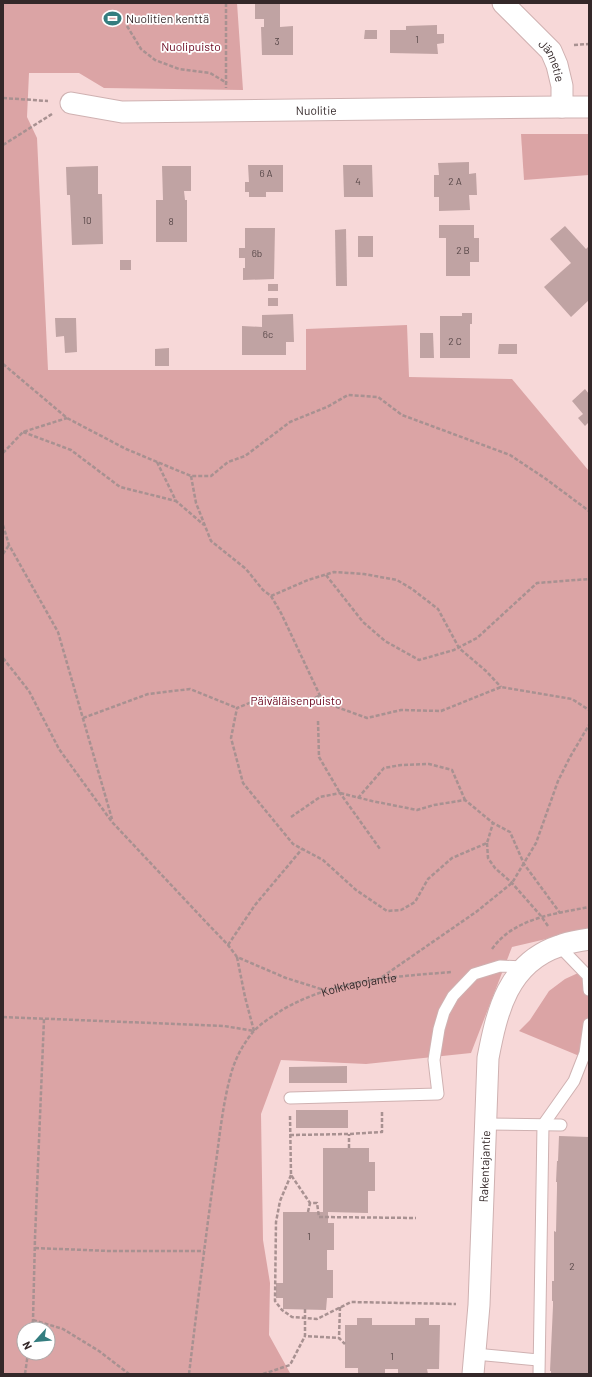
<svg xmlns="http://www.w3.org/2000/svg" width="592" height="1377" viewBox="0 0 592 1377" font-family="Barlow,sans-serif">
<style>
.green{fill:#dba4a5;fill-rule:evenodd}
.building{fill:#c0a3a3}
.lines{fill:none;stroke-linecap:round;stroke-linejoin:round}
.service-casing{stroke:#cfb1b1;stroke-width:13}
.minor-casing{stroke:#cfb1b1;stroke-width:23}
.path{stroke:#a89191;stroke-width:2.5;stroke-dasharray:4 2;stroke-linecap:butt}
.service{stroke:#fff;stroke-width:11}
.minor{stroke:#fff;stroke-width:21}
.labels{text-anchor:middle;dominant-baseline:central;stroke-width:3.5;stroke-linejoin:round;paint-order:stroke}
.number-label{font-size:10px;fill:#574748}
.poi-label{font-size:12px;fill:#342829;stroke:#fff;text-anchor:start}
.park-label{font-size:12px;fill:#69041c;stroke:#fff}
.street-label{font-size:12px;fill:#342829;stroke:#fff}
</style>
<rect width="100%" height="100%" fill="#f7d8d8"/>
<g class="green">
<path d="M3 3H237L243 90 104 88 79 73H29L27 117 37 138 48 370H306V329L407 325 409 377 512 379 589 471V929L512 947 471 1053 366 1064 281 1060 261 1114 263 1240 270 1283 269 1335 290 1373 293 1374H3ZM24 1329H48V1353H24Z"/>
<polygon points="521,134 589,134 589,175 524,180"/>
<polygon points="589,968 589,1060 519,1031 530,1020 549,991 565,979"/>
</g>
<g class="building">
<polygon points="255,3 280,3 280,27 293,26 293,55 262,55 261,27 264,27 264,19 255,19"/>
<polygon points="437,25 437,34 444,34 444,43 437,44 438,54 390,53 390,30 406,30 406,26"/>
<polygon points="365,30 377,30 377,39 364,39"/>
<polygon points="469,162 469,174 476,173 477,195 469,195 470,210 439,211 439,197 434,197 434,175 439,175 438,163"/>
<polygon points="248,165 283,165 283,192 266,192 266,197 249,197 249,192 245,192 245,182 249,182"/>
<polygon points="343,165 372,165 373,197 344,197"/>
<polygon points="98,166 98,194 102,194 103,244 72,245 70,195 67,195 66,167"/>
<polygon points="162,166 191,166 191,191 184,191 185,200 187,200 187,242 156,242 156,200 163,200"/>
<polygon points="439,225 474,225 474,238 479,238 479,262 470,262 470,276 446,276 446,238 439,238"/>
<polygon points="565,226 586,249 589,246 589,300 571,317 544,287 571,263 550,239"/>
<polygon points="245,228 275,228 274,279 243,280 243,268 245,268 245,258 239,258 239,248 245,248"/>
<polygon points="346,229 347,286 336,286 335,230"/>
<rect x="358" y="236" width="15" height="21"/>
<rect x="120" y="260" width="11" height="10"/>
<rect x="268" y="284" width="10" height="7"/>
<rect x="268" y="298" width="10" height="8"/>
<polygon points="462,313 472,313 472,324 470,324 470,358 440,358 440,316 462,316"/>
<polygon points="293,314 294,342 286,342 286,355 242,355 242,326 262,327 262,315"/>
<polygon points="55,318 76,318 77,352 65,353 64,336 56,337"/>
<polygon points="420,333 433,333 434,358 420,358"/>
<polygon points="499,344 517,344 517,354 498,354"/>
<polygon points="169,348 169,366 155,366 155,349"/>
<polygon points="585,389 589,394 589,422 585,426 578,418 583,414 572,401"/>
<polygon points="347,1066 347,1083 289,1083 289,1067"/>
<rect x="296" y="1110" width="52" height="18"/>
<polygon points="559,1136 589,1137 589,1374 551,1374 551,1371 550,1371 553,1306 553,1301 552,1301 552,1281 554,1281 554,1231 556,1232 557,1188 557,1182 556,1182 557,1161 558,1161"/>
<polygon points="323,1148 369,1148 369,1162 375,1162 375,1191 368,1191 368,1213 328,1212 328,1223 334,1223 334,1250 327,1250 327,1270 333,1270 333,1298 327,1298 326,1310 283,1309 283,1298 276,1298 276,1283 283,1283 283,1212 323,1212"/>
<polygon points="357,1318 372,1318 372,1325 415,1325 415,1318 429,1318 429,1325 440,1325 439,1369 427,1369 428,1374 398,1374 398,1369 385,1369 385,1374 358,1374 358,1368 345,1368 345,1325 357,1325"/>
</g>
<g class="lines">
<defs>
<g id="service">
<polyline points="559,946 588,976 589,990"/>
<polyline points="290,1098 438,1094 434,1060 439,1029 444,1012 453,996 474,974 500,966 523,967"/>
<polyline points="485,1124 561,1125"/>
<polyline points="475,1354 538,1360"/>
<polyline points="539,1374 543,1125 574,1081 585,1053 589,1024"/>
</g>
<g id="minor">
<path id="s2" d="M503 3 551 51 557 65 562 86V107H589"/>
<path id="s3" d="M71 103 122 112 562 107"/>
<path id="s4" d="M473 1374 479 1305 488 1058C497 1011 508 963 559 946 568 942 579 941 589 939"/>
</g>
</defs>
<use href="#service" class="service-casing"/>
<use href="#minor" class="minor-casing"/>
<g class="path">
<polyline points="226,3 226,88"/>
<polyline points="127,26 141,49 155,60 179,69 210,73 227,83"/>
<polyline points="574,45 589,44"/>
<polyline points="3,98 48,101"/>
<polyline points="3,145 52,114"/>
<polyline points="3,364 67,418 126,449 191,476 211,476 228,462 245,456 290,422 327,407 348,395 378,397 402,415 510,455 546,479 589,511"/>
<polyline points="23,432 71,450 120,487 176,501"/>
<polyline points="3,453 23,432 67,418"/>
<polyline points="157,462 176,501 204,525"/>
<polyline points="191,476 196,503 211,541 246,569 263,590 271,596 281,613 323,702 367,718 401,710 441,711 501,687 572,699 589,710"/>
<polyline points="3,525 9,545 58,632 112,819"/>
<polyline points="3,554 9,545"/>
<polyline points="326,575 363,622 385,641 419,660 454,650 477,638 537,583 589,579"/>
<polyline points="271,596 308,580 334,572 364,574 397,580 412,589 438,609 459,648 486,671 501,687"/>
<polyline points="3,658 29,691 59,749 112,822 205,921 228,945 237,957 286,978 324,990"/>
<polyline points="319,696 300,704 264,697 237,708 231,738 243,783 293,844 323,860 356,890 387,911 401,910 415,902 428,879 452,858 487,843 493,823"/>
<polyline points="83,718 148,694 190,689 237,708"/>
<polyline points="318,721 319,757 340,793 372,801 417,810 434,805 465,800 493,823 510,832 524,864 560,913"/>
<polyline points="358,798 384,768 401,765 429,764 452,770 465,800"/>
<polyline points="291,817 320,797 340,793 380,849"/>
<polyline points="487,843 488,858 495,868 512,883 541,916 548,926"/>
<polyline points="228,945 255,905 302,849"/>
<path d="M492 949C514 918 554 914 589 907"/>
<polyline points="237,957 245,997 254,1031"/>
<polyline points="382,977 476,912 512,883 536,843 558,781 570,757 589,725"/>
<polyline points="3,1017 224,1026 254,1031"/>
<polyline points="290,1116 291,1175 310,1203 317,1203 319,1217 416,1218"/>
<polyline points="290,1135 349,1134 382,1132 382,1112"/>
<polyline points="349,1148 349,1134"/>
<polyline points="291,1175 280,1201 276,1222 275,1301 282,1310 292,1317 317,1319 351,1302 456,1304"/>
<polyline points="308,1212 310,1203"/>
<polyline points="35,1248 110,1251 204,1251"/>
<polyline points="340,1307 339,1338 345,1344"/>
<polyline points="305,1309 305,1336 339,1338"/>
<polyline points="33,1320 63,1329 99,1351 129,1374"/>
<polyline points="32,1329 33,1320 35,1238 44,1019"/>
<polyline points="25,1374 28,1353"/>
<path id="s1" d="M189 1374C197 1308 205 1242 214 1176 219 1143 222 1106 231 1074 235 1059 243 1044 253 1032 261 1023 273 1016 282 1010 336 979 392 977 452 972"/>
<polyline points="263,1374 290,1365 305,1336"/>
</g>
<use href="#service" class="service"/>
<use href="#minor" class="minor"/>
</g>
<defs>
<symbol id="stadium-bare" viewBox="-9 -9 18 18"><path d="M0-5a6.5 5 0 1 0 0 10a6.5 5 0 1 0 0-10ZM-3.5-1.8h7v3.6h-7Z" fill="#347d7f" stroke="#fff" stroke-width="2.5" paint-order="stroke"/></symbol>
</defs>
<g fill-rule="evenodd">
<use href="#stadium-bare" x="100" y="6" width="25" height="25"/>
</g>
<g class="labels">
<g class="number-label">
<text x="417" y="39">1</text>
<text x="277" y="41">3</text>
<text x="266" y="173">6 A</text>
<text x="358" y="181">4</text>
<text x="455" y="181">2 A</text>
<text x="87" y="220">10</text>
<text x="171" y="221">8</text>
<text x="463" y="250">2 B</text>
<text x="257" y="253">6b</text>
<text x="268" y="334">6c</text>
<text x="455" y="341">2 C</text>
<text x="309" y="1236">1</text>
<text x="572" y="1266">2</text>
<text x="392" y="1356">1</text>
</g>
<g class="poi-label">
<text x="126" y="18">Nuolitien kenttä</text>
</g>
<g class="park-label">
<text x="191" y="46">Nuolipuisto</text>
<text x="296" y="700">Päiväläisenpuisto</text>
</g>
<g class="street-label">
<text stroke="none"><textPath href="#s2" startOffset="77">Jännetie</textPath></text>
<text stroke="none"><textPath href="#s3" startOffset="246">Nuolitie</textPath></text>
<text stroke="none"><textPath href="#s1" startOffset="469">Kolkkapojantie</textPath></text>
<text stroke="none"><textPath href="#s4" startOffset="208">Rakentajantie</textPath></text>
</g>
</g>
<rect width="592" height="1377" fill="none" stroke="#342829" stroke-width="8"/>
<g transform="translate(36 1341) rotate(243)"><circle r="19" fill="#ffffff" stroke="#aea9a9"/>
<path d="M0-3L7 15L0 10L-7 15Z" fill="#347d7f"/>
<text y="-6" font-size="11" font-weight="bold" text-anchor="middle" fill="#342829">N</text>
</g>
</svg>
